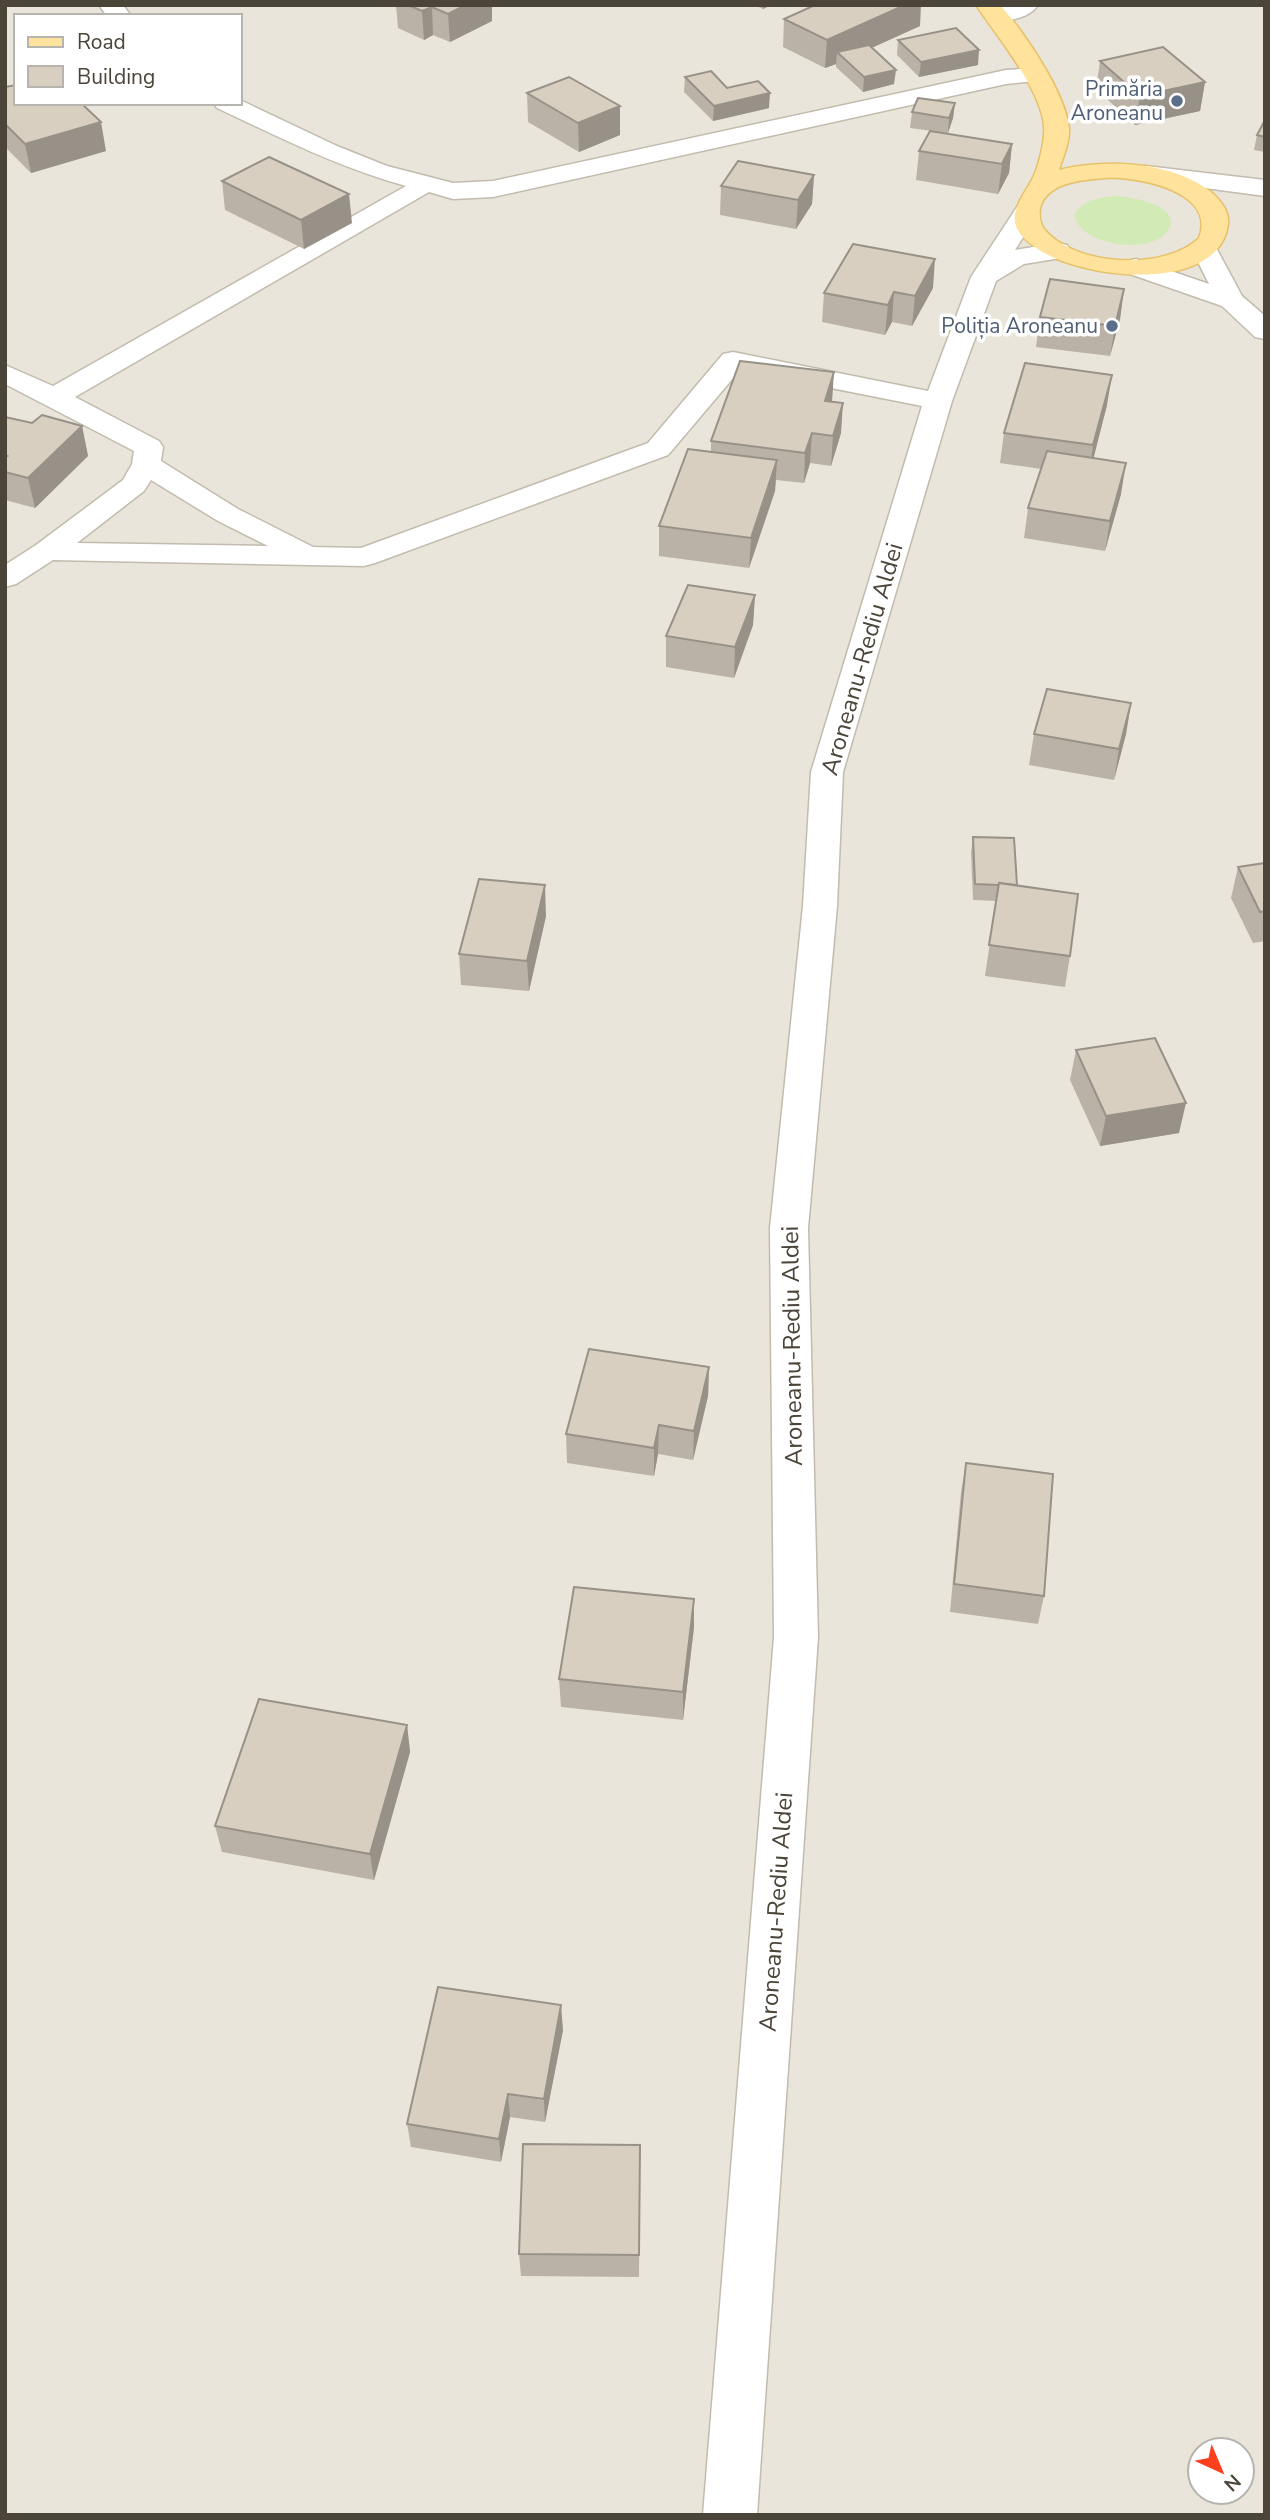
<svg xmlns="http://www.w3.org/2000/svg" width="1270" height="2520" viewBox="0 0 1270 2520" font-family="'Nunito Sans',sans-serif">
<style>
.residential{fill:#eae5da;fill-rule:evenodd}
.green{fill:#d2eab5}
.lines{fill:none;stroke-linecap:round;stroke-linejoin:round}
.minor-casing{stroke:#c2bbae;stroke-width:3}
.major-casing{stroke:#e6c16a;stroke-width:3}
.minor{fill:#fff;fill-rule:evenodd}
.major{fill:#ffe39c;fill-rule:evenodd}
.wall{fill:#bab2a6}
.shaded-wall{fill:#979187}
.building{fill:#d8cfc1;stroke:#979187;stroke-width:2}
.service-dot{fill:#5c6f8a;stroke:#fff;stroke-width:2.5}
.labels{text-anchor:middle;dominant-baseline:central;stroke-width:7;stroke-linejoin:round;paint-order:stroke}
.far-service-label{font-size:21px;fill:#4e5e75;stroke:#fff;text-anchor:end}
.street-label{font-size:24px;fill:#4b4439;stroke:#fff}
</style>
<rect width="100%" height="100%" fill="#f6f3ec"/>
<path class="residential" d="M5 5H1265V2515H5ZM16 16H240V103H16ZM1200 2450H1242V2492H1200Z"/>
<path class="green" d="M1115 196C1128 196 1187 206 1167 232 1148 255 1081 246 1074 215 1084 199 1098 198 1115 196Z"/>
<g class="lines">
<defs>
<g id="minor">
<polygon points="99,5 123,5 131,16 107,16"/>
<path d="M1007 5H1038C1029 19 1004 23 989 19L985 14 989 9Z"/>
<path d="M1036 68 1044 70 1048 75 1044 80 1006 84 493 197 453 199 429 192 75 397 159 441 163 447 161 461 238 509 313 547 361 548 648 443 723 354 733 352 928 391 971 277 1017 207 1026 204 1035 207 1039 212 1015 250 1058 243 1067 245 1071 251 1067 257 1024 264 996 281 952 401 843 772 837 906 808 1228 818 1637 757 2515H703L774 1637 770 1228 803 906 811 772 922 406 740 370 668 455 375 563 364 566 53 560 16 584 5 587V565L36 545 123 480 132 464 134 451 5 384V365L53 386 406 186C340 168 279 137 217 108L214 103H240V100L337 146 387 166 453 183 493 181 1006 70ZM151 480 218 521 268 546 77 543 144 491Z"/>
<polygon points="1146,166 1265,180 1265,196 1137,179 1133,174 1137,169"/>
<polygon points="1204,240 1213,242 1242,296 1265,316 1265,339 1255,337 1222,306 1127,273 1123,267 1127,261 1136,259 1209,284 1191,248 1195,242"/>
</g>
<path id="major" d="M976 5H1000C1024 32 1065 92 1069 128 1070 142 1063 157 1059 170 1104 159 1168 161 1207 189 1218 197 1230 210 1228 224 1219 296 1077 279 1035 247 1005 226 1013 211 1029 185 1037 173 1043 149 1044 134 1048 97 996 35 976 5ZM1105 178C1137 176 1217 191 1199 238 1165 271 1075 267 1044 229 1040 223 1039 215 1040 208 1047 182 1082 180 1105 178Z"/>
</defs>
<use href="#minor" class="minor-casing"/>
<use href="#major" class="major-casing"/>
<use href="#minor" class="minor"/>
<use href="#major" class="major"/>
</g>
<g class="wall">
<polygon points="396,5 492,5 492,21 450,42 433,35 424,40 398,28"/>
<polygon points="754,5 771,5 763,9"/>
<polygon points="784,19 920,26 871,48 894,84 863,92 836,67 836,64 825,68 783,47"/>
<polygon points="898,40 978,65 919,77 897,55"/>
<polygon points="1100,61 1205,82 1200,111 1135,125 1096,89"/>
<polygon points="685,77 727,88 769,108 713,121 684,92"/>
<polygon points="5,87 106,151 31,173 5,147"/>
<polygon points="527,93 620,135 579,152 528,122"/>
<polygon points="955,103 953,118 948,133 910,128 912,112"/>
<polygon points="1265,120 1265,152 1254,150 1257,135"/>
<polygon points="1012,144 1009,173 998,194 916,180 919,151"/>
<polygon points="814,175 812,204 796,229 720,215 721,186"/>
<polygon points="222,181 352,223 304,249 225,210"/>
<polygon points="933,288 912,326 892,322 885,335 822,322 824,293"/>
<polygon points="1124,289 1120,319 1110,356 1036,347 1040,317"/>
<polygon points="832,402 841,433 831,466 810,463 804,483 776,480 775,491 749,568 659,556 659,526 711,452 711,441"/>
<polygon points="1107,405 1093,458 1121,494 1105,551 1024,538 1028,508 1041,469 1000,463 1004,433"/>
<polygon points="5,417 32,423 82,426 88,456 35,508 5,500"/>
<polygon points="755,595 753,625 734,678 666,667 666,636"/>
<polygon points="1131,703 1126,734 1114,780 1029,765 1034,734"/>
<polygon points="973,837 1017,886 1070,956 1065,987 985,976 996,901 973,900 971,853"/>
<polygon points="1265,863 1265,941 1253,943 1231,898 1238,867"/>
<polygon points="546,916 529,991 461,985 459,954"/>
<polygon points="1076,1050 1179,1133 1100,1146 1070,1080"/>
<polygon points="709,1367 708,1396 693,1460 658,1454 654,1476 567,1463 566,1434"/>
<polygon points="966,1463 1044,1596 1038,1624 950,1612 961,1492"/>
<polygon points="694,1599 694,1627 683,1720 561,1707 559,1679"/>
<polygon points="407,1725 410,1752 374,1880 222,1852 215,1826"/>
<polygon points="563,2030 545,2122 510,2117 501,2162 411,2147 407,2124"/>
<polygon points="640,2145 639,2277 521,2276 519,2254"/>
</g>
<g class="shaded-wall">
<polygon points="466,5 492,5 492,21 450,42 448,14"/>
<polygon points="763,5 771,5 763,9"/>
<polygon points="905,5 921,5 920,26 845,60 837,52 836,64 825,68 827,40"/>
<polygon points="432,7 433,35 424,40 422,11"/>
<polygon points="979,50 978,65 919,77 921,62"/>
<polygon points="896,70 894,84 863,92 864,77"/>
<polygon points="1205,82 1200,111 1135,125 1140,96"/>
<polygon points="770,93 769,108 713,121 714,106"/>
<polygon points="955,103 953,118 948,133 949,118"/>
<polygon points="620,106 620,135 579,152 578,123"/>
<polygon points="101,122 106,151 31,173 25,144"/>
<polygon points="1012,144 1009,173 998,194 1002,164"/>
<polygon points="814,175 812,204 796,229 798,200"/>
<polygon points="349,194 352,223 304,249 301,220"/>
<polygon points="935,259 933,288 912,326 915,296"/>
<polygon points="1124,289 1120,319 1110,356 1115,326"/>
<polygon points="894,292 892,322 885,335 888,305"/>
<polygon points="834,372 832,402 825,401"/>
<polygon points="1112,375 1107,405 1089,476 1093,445"/>
<polygon points="843,403 841,433 831,466 833,436"/>
<polygon points="82,426 88,456 35,508 28,478"/>
<polygon points="812,433 810,463 804,483 805,453"/>
<polygon points="777,460 775,491 749,568 751,538"/>
<polygon points="1126,463 1121,494 1105,551 1110,521"/>
<polygon points="755,595 753,625 734,678 735,647"/>
<polygon points="1131,703 1126,734 1114,780 1119,749"/>
<polygon points="545,885 546,916 529,991 527,961"/>
<polygon points="1186,1103 1179,1133 1100,1146 1106,1116"/>
<polygon points="709,1367 708,1396 693,1460 694,1431"/>
<polygon points="659,1425 658,1454 654,1476 654,1448"/>
<polygon points="694,1599 694,1627 683,1720 683,1692"/>
<polygon points="407,1725 410,1752 374,1880 370,1854"/>
<polygon points="561,2005 563,2030 545,2122 544,2099"/>
<polygon points="508,2094 510,2117 501,2162 499,2139"/>
</g>
<g class="building">
<polygon points="408,5 466,5 448,14 432,7 422,11"/>
<polygon points="815,5 905,5 827,40 784,19"/>
<polygon points="956,28 979,50 921,62 898,40"/>
<polygon points="869,45 896,70 864,77 837,52"/>
<polygon points="1163,47 1205,82 1140,96 1100,61"/>
<polygon points="711,71 727,88 758,81 770,93 714,106 685,77"/>
<polygon points="569,77 620,106 578,123 527,93"/>
<polygon points="16,85 16,103 81,103 101,122 25,144 5,124 5,87"/>
<polygon points="918,98 955,103 949,118 912,112"/>
<polygon points="1265,120 1265,137 1257,135"/>
<polygon points="930,131 1012,144 1002,164 919,151"/>
<polygon points="269,157 349,194 301,220 222,181"/>
<polygon points="738,161 814,175 798,200 721,186"/>
<polygon points="853,244 935,259 915,296 894,292 888,305 824,293"/>
<polygon points="1050,279 1124,289 1115,326 1040,317"/>
<polygon points="740,361 834,372 825,401 843,403 833,436 812,433 805,453 711,441"/>
<polygon points="1025,363 1112,375 1093,445 1004,433"/>
<polygon points="42,415 82,426 28,478 5,472 5,457 7,456 5,455 5,417 32,423"/>
<polygon points="688,449 777,460 751,538 659,526"/>
<polygon points="1047,451 1126,463 1110,521 1028,508"/>
<polygon points="688,585 755,595 735,647 666,636"/>
<polygon points="1047,689 1131,703 1119,749 1034,734"/>
<polygon points="973,837 1014,838 1017,885 999,883 999,885 975,884"/>
<polygon points="1265,863 1265,911 1260,912 1238,867"/>
<polygon points="479,879 545,885 527,961 459,954"/>
<polygon points="999,883 1078,894 1070,956 989,945"/>
<polygon points="1155,1038 1186,1103 1106,1116 1076,1050"/>
<polygon points="589,1349 709,1367 694,1431 659,1425 654,1448 566,1434"/>
<polygon points="966,1463 1053,1474 1044,1596 954,1584"/>
<polygon points="574,1587 694,1599 683,1692 559,1679"/>
<polygon points="259,1699 407,1725 370,1854 215,1826"/>
<polygon points="438,1987 561,2005 544,2099 508,2094 499,2139 407,2124"/>
<polygon points="523,2144 640,2145 639,2255 519,2254"/>
</g>
<g class="service-dot">
<circle cx="1177" cy="101" r="7"/>
<circle cx="1112" cy="326" r="7"/>
</g>
<g class="labels">
<g class="far-service-label">
<text x="1163" y="89">Primăria<tspan x="1163" dy="24">Aroneanu</tspan></text>
<text x="1098" y="326">Poliția Aroneanu</text>
</g>
<g class="street-label">
<text transform="translate(862 659) rotate(-74)">Aroneanu-Rediu Aldei</text>
<text transform="translate(792 1346) rotate(-91)">Aroneanu-Rediu Aldei</text>
<text transform="translate(776 1912) rotate(-86)">Aroneanu-Rediu Aldei</text>
</g>
</g>
<rect width="1270" height="2520" fill="none" stroke="#4b4439" stroke-width="14"/>
<rect x="14" y="14" width="228" height="91" fill="#ffffff" stroke="#b7b4b0" stroke-width="2"/>
<rect x="28" y="37" width="35" height="10" fill="#ffe39c" stroke="#b7b4b0" stroke-width="2"/>
<text x="77" y="49" font-size="21" fill="#4b4439">Road</text>
<rect x="28" y="66" width="35" height="21" fill="#d8cfc1" stroke="#b7b4b0" stroke-width="2"/>
<text x="77" y="84" font-size="21" fill="#4b4439">Building</text>
<g transform="translate(1221 2471) rotate(136)"><circle r="33" fill="#ffffff" stroke="#b7b4b0" stroke-width="2"/>
<path d="M0-5L12 26L0 18L-12 26Z" fill="#fc3f1d"/>
<text y="-10" font-size="19" font-weight="bold" text-anchor="middle" fill="#4b4439">N</text>
</g>
</svg>
